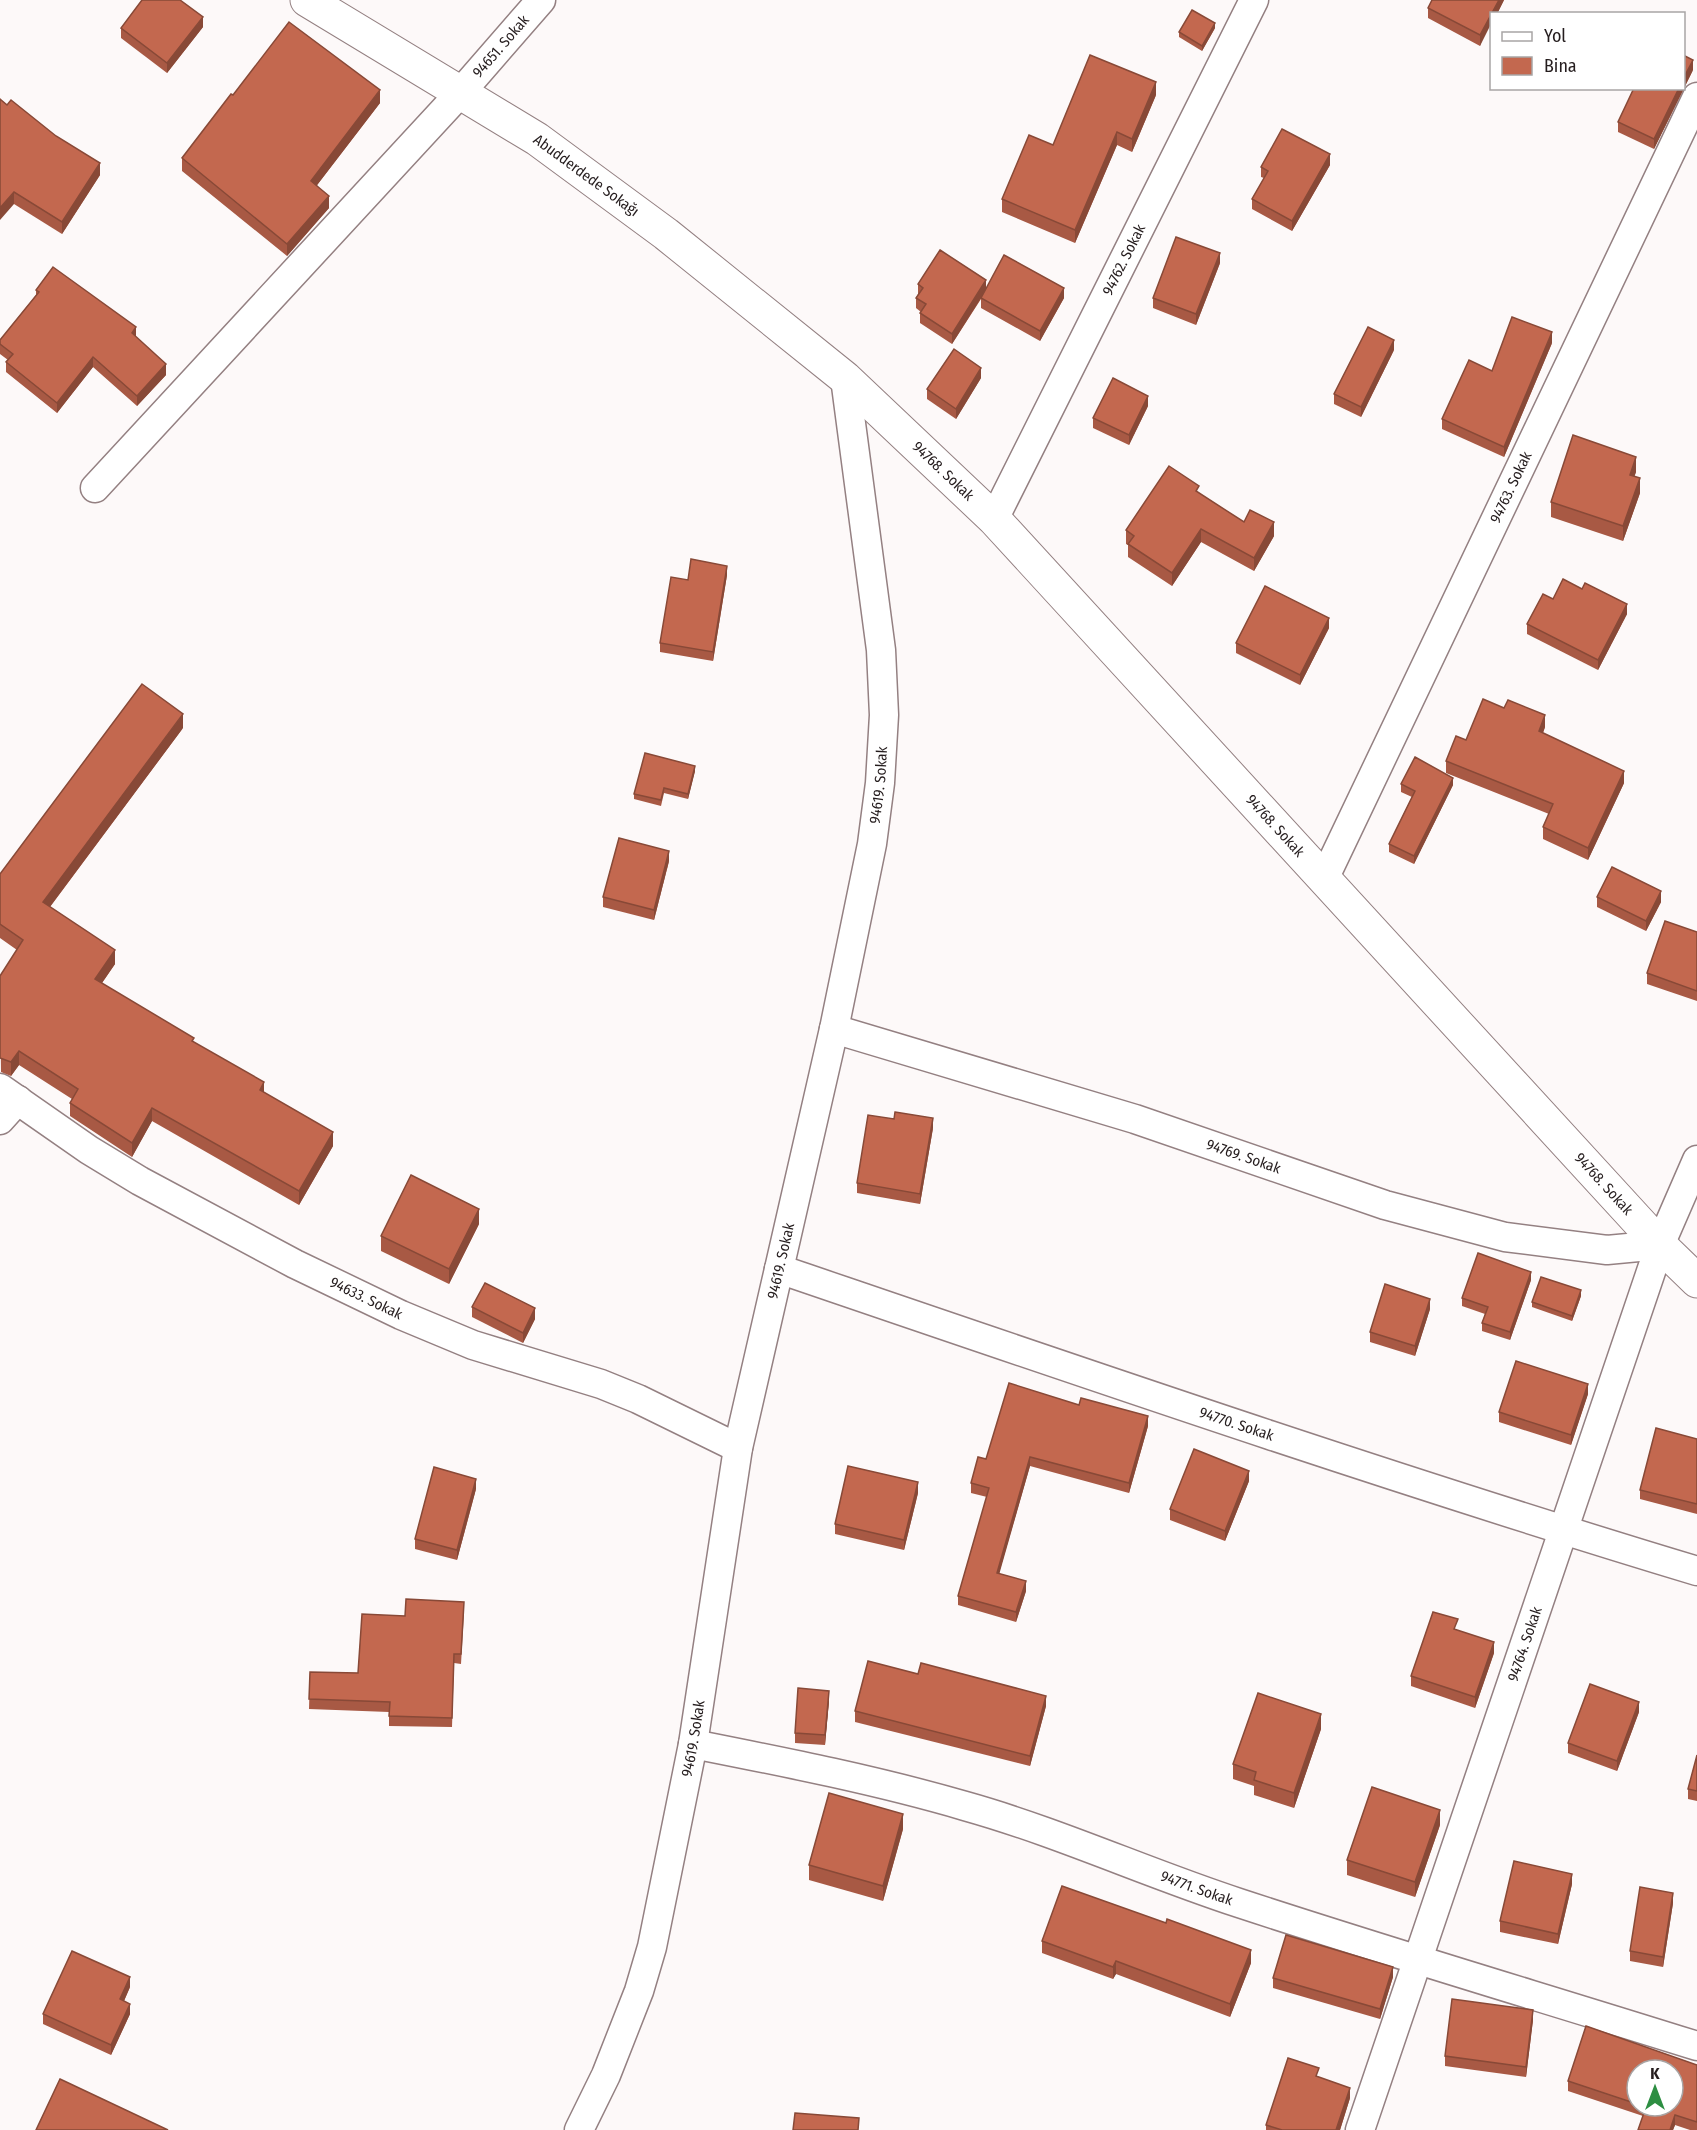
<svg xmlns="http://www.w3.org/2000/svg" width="1697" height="2130" viewBox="0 0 1697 2130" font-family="'Fira Sans Condensed',sans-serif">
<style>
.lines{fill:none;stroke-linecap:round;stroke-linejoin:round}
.street-casing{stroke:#948082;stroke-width:31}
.secondary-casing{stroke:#948082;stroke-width:35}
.street{stroke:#fff;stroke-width:28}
.secondary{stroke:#fff;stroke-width:33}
.wall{fill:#a85944;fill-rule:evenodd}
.shaded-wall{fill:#884937}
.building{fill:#c3684f;stroke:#884937;stroke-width:1.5}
.labels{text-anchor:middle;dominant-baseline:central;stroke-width:5;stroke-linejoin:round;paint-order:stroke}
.street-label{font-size:15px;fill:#251d1e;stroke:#fff}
</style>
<rect width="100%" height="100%" fill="#fdf9f9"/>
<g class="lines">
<defs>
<g id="street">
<path id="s1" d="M95 488 461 92 541 0"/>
<path id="s2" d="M994 519 1254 0"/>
<path id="s3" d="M1324 879 1697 97"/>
<path id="s4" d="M834 1029 1135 1119 1385 1205 1505 1237 1607 1250 1660 1245"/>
<path id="s5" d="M0 1088 89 1150 140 1181 295 1264 401 1315 473 1345 601 1384 638 1399 738 1448"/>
<polyline points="0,1120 18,1100"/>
<path id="s6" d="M779 1269C1084 1373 1389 1478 1697 1571"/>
<path id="s7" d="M693 1744C784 1762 876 1780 965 1806 1058 1832 1147 1873 1239 1903 1391 1953 1544 1998 1697 2046"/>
<path id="s8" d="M579 2130 606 2075 639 1991 652 1947 693 1744 738 1448 834 1029 872 844 880 783 884 715 881 650 845 378"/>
<path id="s9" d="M1360 2130 1660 1245 1697 1160"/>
</g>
<g id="secondary">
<path id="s10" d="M307 0 537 139 666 234 845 378 994 519 1660 1245 1697 1281"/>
</g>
</defs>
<use href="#street" class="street-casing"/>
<use href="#secondary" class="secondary-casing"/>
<use href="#street" class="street"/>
<use href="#secondary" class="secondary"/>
</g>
<g class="wall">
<polygon points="1504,0 1497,14 1491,14 1480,46 1428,18 1428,8"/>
<polygon points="203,27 167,73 121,38 121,28"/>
<polygon points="1215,28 1202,51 1179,37 1179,32"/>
<polygon points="1693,70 1654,149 1618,132 1618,122"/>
<polygon points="233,95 380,103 317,185 329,208 287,256 182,171 182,158"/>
<polygon points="1156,95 1132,152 1117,145 1075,243 1002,212 1002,199 1053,145"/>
<polygon points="0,99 100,175 62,234 14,204"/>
<polygon points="1330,165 1292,231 1252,209 1252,199 1264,178 1261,177 1261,167"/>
<polygon points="1220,263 1196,325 1153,308 1153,298"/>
<polygon points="918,284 986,287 1064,298 1040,341 981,308 981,299 952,344 920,323 920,313 921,312 916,308 916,298 918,294"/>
<polygon points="36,290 136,337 166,375 137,406 93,367 57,413 6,372 6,362 8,360 0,354 0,340 36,295"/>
<polygon points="1552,343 1504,457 1442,429 1442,419 1492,371"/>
<polygon points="1394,350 1361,417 1334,404 1334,394"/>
<polygon points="981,378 956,419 927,399 927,389"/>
<polygon points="1148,406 1129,445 1093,428 1093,418"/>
<polygon points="1636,472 1634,476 1640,493 1623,541 1551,517 1551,502"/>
<polygon points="1199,493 1244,522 1274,536 1254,571 1201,542 1172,586 1128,557 1128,545 1126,544 1126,530"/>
<polygon points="727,575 713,661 660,652 660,643 688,580"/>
<polygon points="1553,599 1627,614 1598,670 1527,634 1527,624"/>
<polygon points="1329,628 1300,685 1236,653 1236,643"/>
<polygon points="1545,727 1543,733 1624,783 1588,860 1543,839 1543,827 1549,814 1446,773 1446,761 1466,740"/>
<polygon points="183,728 50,907 115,964 102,983 194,1042 264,1093 333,1146 299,1205 152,1121 132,1157 70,1116 70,1103 72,1099 19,1065 11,1076 1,1072 0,976 17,950 0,938 0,874"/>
<polygon points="695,771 688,799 664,793 661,806 634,799 634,794"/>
<polygon points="1401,784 1453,785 1414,864 1389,852 1389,844 1412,797 1401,792"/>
<polygon points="669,861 654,920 603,907 603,897"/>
<polygon points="1597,897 1661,902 1646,931 1597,907"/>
<polygon points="1697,932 1697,1001 1647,984 1647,973"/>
<polygon points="933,1128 920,1204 857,1193 857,1183"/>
<polygon points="479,1224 449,1284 381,1251 381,1236"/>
<polygon points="1531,1280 1510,1340 1482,1331 1482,1323 1485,1314 1462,1306 1462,1298"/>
<polygon points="1581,1296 1572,1321 1532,1307 1532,1302"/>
<polygon points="472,1307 535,1319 523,1343 472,1317"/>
<polygon points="1430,1309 1415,1356 1370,1342 1370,1332"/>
<polygon points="1588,1394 1571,1445 1499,1422 1499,1412"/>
<polygon points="1148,1426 1129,1493 1030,1466 999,1573 1026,1591 1016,1622 958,1605 958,1596 987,1497 971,1493 971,1483 986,1459"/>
<polygon points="1697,1439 1697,1514 1640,1499 1640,1490"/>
<polygon points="1249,1481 1225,1541 1170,1520 1170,1509"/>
<polygon points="476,1489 457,1560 415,1549 415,1539"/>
<polygon points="918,1493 904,1550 835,1534 835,1524"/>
<polygon points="464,1612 461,1664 454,1663 452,1727 389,1726 389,1712 309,1709 310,1672 358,1673 405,1616"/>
<polygon points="1457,1630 1494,1653 1475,1708 1411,1686 1411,1676"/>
<polygon points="829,1701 825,1745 795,1743 795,1733"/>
<polygon points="1046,1706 1030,1766 855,1722 855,1711"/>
<polygon points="1639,1712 1617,1771 1568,1753 1568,1743"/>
<polygon points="1321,1729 1294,1808 1254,1795 1254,1786 1233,1779 1233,1764"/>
<polygon points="1697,1755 1697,1801 1688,1799 1688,1789"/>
<polygon points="1440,1825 1415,1897 1347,1875 1347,1860"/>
<polygon points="903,1829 883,1901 809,1880 809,1865"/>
<polygon points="1572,1884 1558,1944 1500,1932 1500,1921"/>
<polygon points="1673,1903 1663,1967 1630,1961 1630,1951"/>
<polygon points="1042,1941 1251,1963 1230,2017 1116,1974 1113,1979 1042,1953"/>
<polygon points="1393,1977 1380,2019 1273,1988 1273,1978"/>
<polygon points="130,1987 124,2001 130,2014 111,2055 43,2024 43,2014"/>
<polygon points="1533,2020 1526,2077 1445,2066 1445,2056"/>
<path d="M1586 2026 1697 2065V2130H1690L1675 2125 1673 2130H1638L1643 2116 1568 2091V2081ZM1637 2070H1673V2106H1637Z"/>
<polygon points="1350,2098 1340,2130 1266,2130 1266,2125"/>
</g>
<g class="shaded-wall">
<polygon points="1499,0 1504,0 1497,14 1492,14"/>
<polygon points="1491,14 1491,24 1480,46 1480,35"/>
<polygon points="203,17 203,27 167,73 167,63"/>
<polygon points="1215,23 1215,28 1202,51 1202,46"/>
<polygon points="1693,60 1693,70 1654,149 1654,139 1679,88 1683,88 1683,79"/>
<polygon points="1156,82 1156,95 1132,152 1132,139"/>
<polygon points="380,90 380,103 311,193 311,181"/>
<polygon points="1117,132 1117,145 1075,243 1075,230"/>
<polygon points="1330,154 1330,165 1292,231 1292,221"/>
<polygon points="100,163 100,175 62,234 62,222"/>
<polygon points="14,192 14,204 0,220 0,208"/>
<polygon points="329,196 329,208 287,256 287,244"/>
<polygon points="1220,253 1220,263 1196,325 1196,314"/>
<polygon points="986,280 986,290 952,344 952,334"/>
<polygon points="1064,288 1064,298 1040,341 1040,331"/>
<polygon points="136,327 136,337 132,333"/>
<polygon points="1552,332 1552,343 1504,457 1504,447"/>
<polygon points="1394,340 1394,350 1361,417 1361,407"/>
<polygon points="93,357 93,367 57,413 57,403"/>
<polygon points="166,364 166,375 137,406 137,396"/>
<polygon points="981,368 981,378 956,419 956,409"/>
<polygon points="1148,396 1148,406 1129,445 1129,435"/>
<polygon points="1636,457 1636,472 1630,490 1630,475"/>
<polygon points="1640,478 1640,493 1623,541 1623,526"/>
<polygon points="1274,522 1274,536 1254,571 1254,558"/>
<polygon points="1201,529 1201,542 1172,586 1172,573"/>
<polygon points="727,566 727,575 713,661 713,652"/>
<polygon points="1627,604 1627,614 1598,670 1598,660"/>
<polygon points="1329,618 1329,628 1300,685 1300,675"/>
<polygon points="183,714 183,728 43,916 43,902"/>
<polygon points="1545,715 1545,727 1539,743 1539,731"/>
<polygon points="695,766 695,771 688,799 688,794"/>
<polygon points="1624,771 1624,783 1588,860 1588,848"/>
<polygon points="1453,778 1453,785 1414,864 1414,856"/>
<polygon points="669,851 669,861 654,920 654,910"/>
<polygon points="1661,891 1661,902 1646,931 1646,921"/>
<polygon points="115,950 115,964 95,993 95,979"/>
<polygon points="19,1051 19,1065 11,1076 11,1062"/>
<polygon points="264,1082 264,1096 260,1090"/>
<polygon points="152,1108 152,1121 132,1157 132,1143"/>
<polygon points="933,1118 933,1128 920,1204 920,1194"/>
<polygon points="333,1132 333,1146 299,1205 299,1191"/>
<polygon points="479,1209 479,1224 449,1284 449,1269"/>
<polygon points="1531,1272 1531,1280 1510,1340 1510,1332"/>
<polygon points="1581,1290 1581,1296 1572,1321 1572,1316"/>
<polygon points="1430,1299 1430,1309 1415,1356 1415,1346"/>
<polygon points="535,1308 535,1319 523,1343 523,1333"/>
<polygon points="1588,1384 1588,1394 1571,1445 1571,1435"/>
<polygon points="1148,1416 1148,1426 1129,1493 1129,1483"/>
<polygon points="1030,1457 1030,1466 997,1582 997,1573"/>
<polygon points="1249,1471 1249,1481 1225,1541 1225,1531"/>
<polygon points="476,1479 476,1489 457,1560 457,1550"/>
<polygon points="918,1482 918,1493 904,1550 904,1540"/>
<polygon points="1026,1581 1026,1591 1016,1622 1016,1612"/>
<polygon points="1494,1642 1494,1653 1475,1708 1475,1697"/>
<polygon points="829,1691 829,1701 825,1745 825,1735"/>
<polygon points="1046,1696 1046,1706 1030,1766 1030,1756"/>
<polygon points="1639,1702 1639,1712 1617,1771 1617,1761"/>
<polygon points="1321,1714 1321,1729 1294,1808 1294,1793"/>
<polygon points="1440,1810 1440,1825 1415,1897 1415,1882"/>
<polygon points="903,1814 903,1829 883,1901 883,1886"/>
<polygon points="1572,1874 1572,1884 1558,1944 1558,1934"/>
<polygon points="1673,1893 1673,1903 1663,1967 1663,1957"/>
<polygon points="1251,1950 1251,1963 1230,2017 1230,2004"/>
<polygon points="1116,1961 1116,1974 1113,1979 1113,1967"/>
<polygon points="1393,1967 1393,1977 1380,2019 1380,2009"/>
<polygon points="130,1977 130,1987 120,2010 120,1999"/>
<polygon points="130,2004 130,2014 111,2055 111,2045"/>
<polygon points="1533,2010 1533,2020 1526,2077 1526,2067"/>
<polygon points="1350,2088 1350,2098 1340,2130 1336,2130"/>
<polygon points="1675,2115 1675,2125 1673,2130 1670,2130"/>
</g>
<g class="building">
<polygon points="142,0 180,0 203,17 167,63 121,28"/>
<polygon points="1432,0 1499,0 1480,35 1428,8"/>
<polygon points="1192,10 1215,23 1202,46 1179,32"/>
<polygon points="289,22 380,90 311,181 329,196 287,244 182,158 231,94 233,95"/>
<polygon points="1090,55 1156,82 1132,139 1117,132 1075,230 1002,199 1029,135 1053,145"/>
<polygon points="1683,55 1693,60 1683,79"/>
<polygon points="1634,88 1679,88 1654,139 1618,122"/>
<polygon points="0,99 7,105 11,100 56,136 100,163 62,222 14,192 0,208"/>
<polygon points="1282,129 1330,154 1292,221 1252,199 1268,171 1261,167"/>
<polygon points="1176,237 1220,253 1196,314 1153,298"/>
<polygon points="940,250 986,280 952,334 920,313 926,304 916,298 923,288 918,284"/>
<polygon points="1004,255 1064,288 1040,331 981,298"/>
<polygon points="53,267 136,327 132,333 166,364 137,396 93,357 57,403 6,362 13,354 0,344 0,340 39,292 36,290"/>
<polygon points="1512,317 1552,332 1504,447 1442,419 1469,360 1492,371"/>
<polygon points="1368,327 1394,340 1361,407 1334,394"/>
<polygon points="954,349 981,368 956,409 927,389"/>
<polygon points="1113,378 1148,396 1129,435 1093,418"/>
<polygon points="1573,435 1636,457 1630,475 1640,478 1623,526 1551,502"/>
<polygon points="1169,466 1199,486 1196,491 1244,522 1250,510 1274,522 1254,558 1201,529 1172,573 1128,544 1134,536 1126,530"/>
<polygon points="691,559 727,566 713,652 660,643 671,577 688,580"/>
<polygon points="1563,579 1582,589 1585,583 1627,604 1598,660 1527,624 1543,594 1553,599"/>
<polygon points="1265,586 1329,618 1300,675 1236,643"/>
<polygon points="142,684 183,714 43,902 115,950 95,979 194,1038 192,1041 264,1082 260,1090 333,1132 299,1191 152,1108 132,1143 70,1103 78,1089 19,1051 11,1062 0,1058 0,976 23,940 0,924 0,874"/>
<polygon points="1483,699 1504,708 1508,700 1545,715 1539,731 1624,771 1588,848 1543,827 1553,804 1446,761 1456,736 1466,740"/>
<polygon points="645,753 695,766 688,794 664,788 661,800 634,794"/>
<polygon points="1415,757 1453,778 1414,856 1389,844 1415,791 1401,784"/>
<polygon points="619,838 669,851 654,910 603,897"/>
<polygon points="1612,867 1661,891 1646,921 1597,897"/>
<polygon points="1665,921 1697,932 1697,991 1647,973"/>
<polygon points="895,1112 933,1118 920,1194 857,1183 868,1115 894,1119"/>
<polygon points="411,1175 479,1209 449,1269 381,1236"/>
<polygon points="1478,1253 1531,1272 1510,1332 1482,1323 1488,1307 1462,1298"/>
<polygon points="1541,1277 1581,1290 1572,1316 1532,1302"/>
<polygon points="485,1283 535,1308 523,1333 472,1307"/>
<polygon points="1385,1284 1430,1299 1415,1346 1370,1332"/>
<polygon points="1516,1361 1588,1384 1571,1435 1499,1412"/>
<polygon points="1009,1383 1079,1405 1081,1398 1148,1416 1129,1483 1030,1457 997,1573 1026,1581 1016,1612 958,1596 989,1488 971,1483 978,1457 986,1459"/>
<polygon points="1656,1428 1697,1439 1697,1504 1640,1490"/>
<polygon points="1194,1449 1249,1471 1225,1531 1170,1509"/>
<polygon points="848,1466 918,1482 904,1540 835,1524"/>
<polygon points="434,1467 476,1479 457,1550 415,1539"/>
<polygon points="406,1599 464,1602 461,1654 454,1654 452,1718 389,1716 390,1702 309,1699 310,1672 358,1673 362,1614 405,1616"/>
<polygon points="1433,1612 1458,1619 1454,1629 1494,1642 1475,1697 1411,1676"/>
<polygon points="868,1661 918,1674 921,1663 1046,1696 1030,1756 855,1711"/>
<polygon points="1590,1684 1639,1702 1617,1761 1568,1743"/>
<polygon points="798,1688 829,1691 825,1735 795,1733"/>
<polygon points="1258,1693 1321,1714 1294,1793 1254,1780 1256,1772 1233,1764"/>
<polygon points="1697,1755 1697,1791 1688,1789"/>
<polygon points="1372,1787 1440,1810 1415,1882 1347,1860"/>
<polygon points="829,1793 903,1814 883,1886 809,1865"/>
<polygon points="1514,1861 1572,1874 1558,1934 1500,1921"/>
<polygon points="1062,1886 1166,1923 1167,1919 1251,1950 1230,2004 1116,1961 1113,1967 1042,1941"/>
<polygon points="1640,1887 1673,1893 1663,1957 1630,1951"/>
<polygon points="1286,1935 1393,1967 1380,2009 1273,1978"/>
<polygon points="72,1951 130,1977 120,1999 130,2004 111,2045 43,2014"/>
<polygon points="1452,1999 1533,2010 1526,2067 1445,2056"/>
<polygon points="1586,2026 1697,2065 1697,2122 1675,2115 1670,2130 1638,2130 1646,2107 1644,2106 1673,2106 1673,2070 1637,2070 1637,2104 1568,2081"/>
<polygon points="1288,2058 1319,2068 1316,2076 1350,2088 1336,2130 1282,2130 1266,2125"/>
<polygon points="60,2079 168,2130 36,2130"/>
<polygon points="795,2113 859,2118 858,2130 793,2130"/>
</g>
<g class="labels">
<g class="street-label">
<text stroke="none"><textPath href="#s1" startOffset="600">94651. Sokak</textPath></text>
<text stroke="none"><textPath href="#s10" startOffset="330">Abudderdede Sokağı</textPath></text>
<text stroke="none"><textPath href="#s2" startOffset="290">94762. Sokak</textPath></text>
<text stroke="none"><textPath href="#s10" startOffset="794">94768. Sokak</textPath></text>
<text stroke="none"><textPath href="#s3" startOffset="434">94763. Sokak</textPath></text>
<text stroke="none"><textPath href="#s8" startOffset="1382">94619. Sokak</textPath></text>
<text stroke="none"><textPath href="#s10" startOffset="1280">94768. Sokak</textPath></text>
<text stroke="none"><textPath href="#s4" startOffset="429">94769. Sokak</textPath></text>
<text stroke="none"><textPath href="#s10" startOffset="1766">94768. Sokak</textPath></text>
<text stroke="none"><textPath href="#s8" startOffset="896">94619. Sokak</textPath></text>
<text stroke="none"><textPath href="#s5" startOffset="423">94633. Sokak</textPath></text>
<text stroke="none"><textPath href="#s6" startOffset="483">94770. Sokak</textPath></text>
<text stroke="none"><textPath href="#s9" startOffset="513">94764. Sokak</textPath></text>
<text stroke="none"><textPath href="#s8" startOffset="410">94619. Sokak</textPath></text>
<text stroke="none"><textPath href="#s7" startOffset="525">94771. Sokak</textPath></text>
</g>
</g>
<rect x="1490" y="12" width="195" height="78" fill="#ffffff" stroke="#a8a5a5" stroke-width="1.5"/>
<rect x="1502" y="32" width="30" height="9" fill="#ffffff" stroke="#a8a5a5" stroke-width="1.5"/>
<text x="1544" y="42" font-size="18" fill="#251d1e">Yol</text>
<rect x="1502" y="57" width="30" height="18" fill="#c3684f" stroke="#a8a5a5" stroke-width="1.5"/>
<text x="1544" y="72" font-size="18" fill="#251d1e">Bina</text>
<g transform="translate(1655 2088)"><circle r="28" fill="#ffffff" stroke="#a8a5a5" stroke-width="1.5"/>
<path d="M0-4.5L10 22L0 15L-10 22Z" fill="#2d8e42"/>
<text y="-9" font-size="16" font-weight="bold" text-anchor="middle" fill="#251d1e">K</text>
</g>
</svg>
